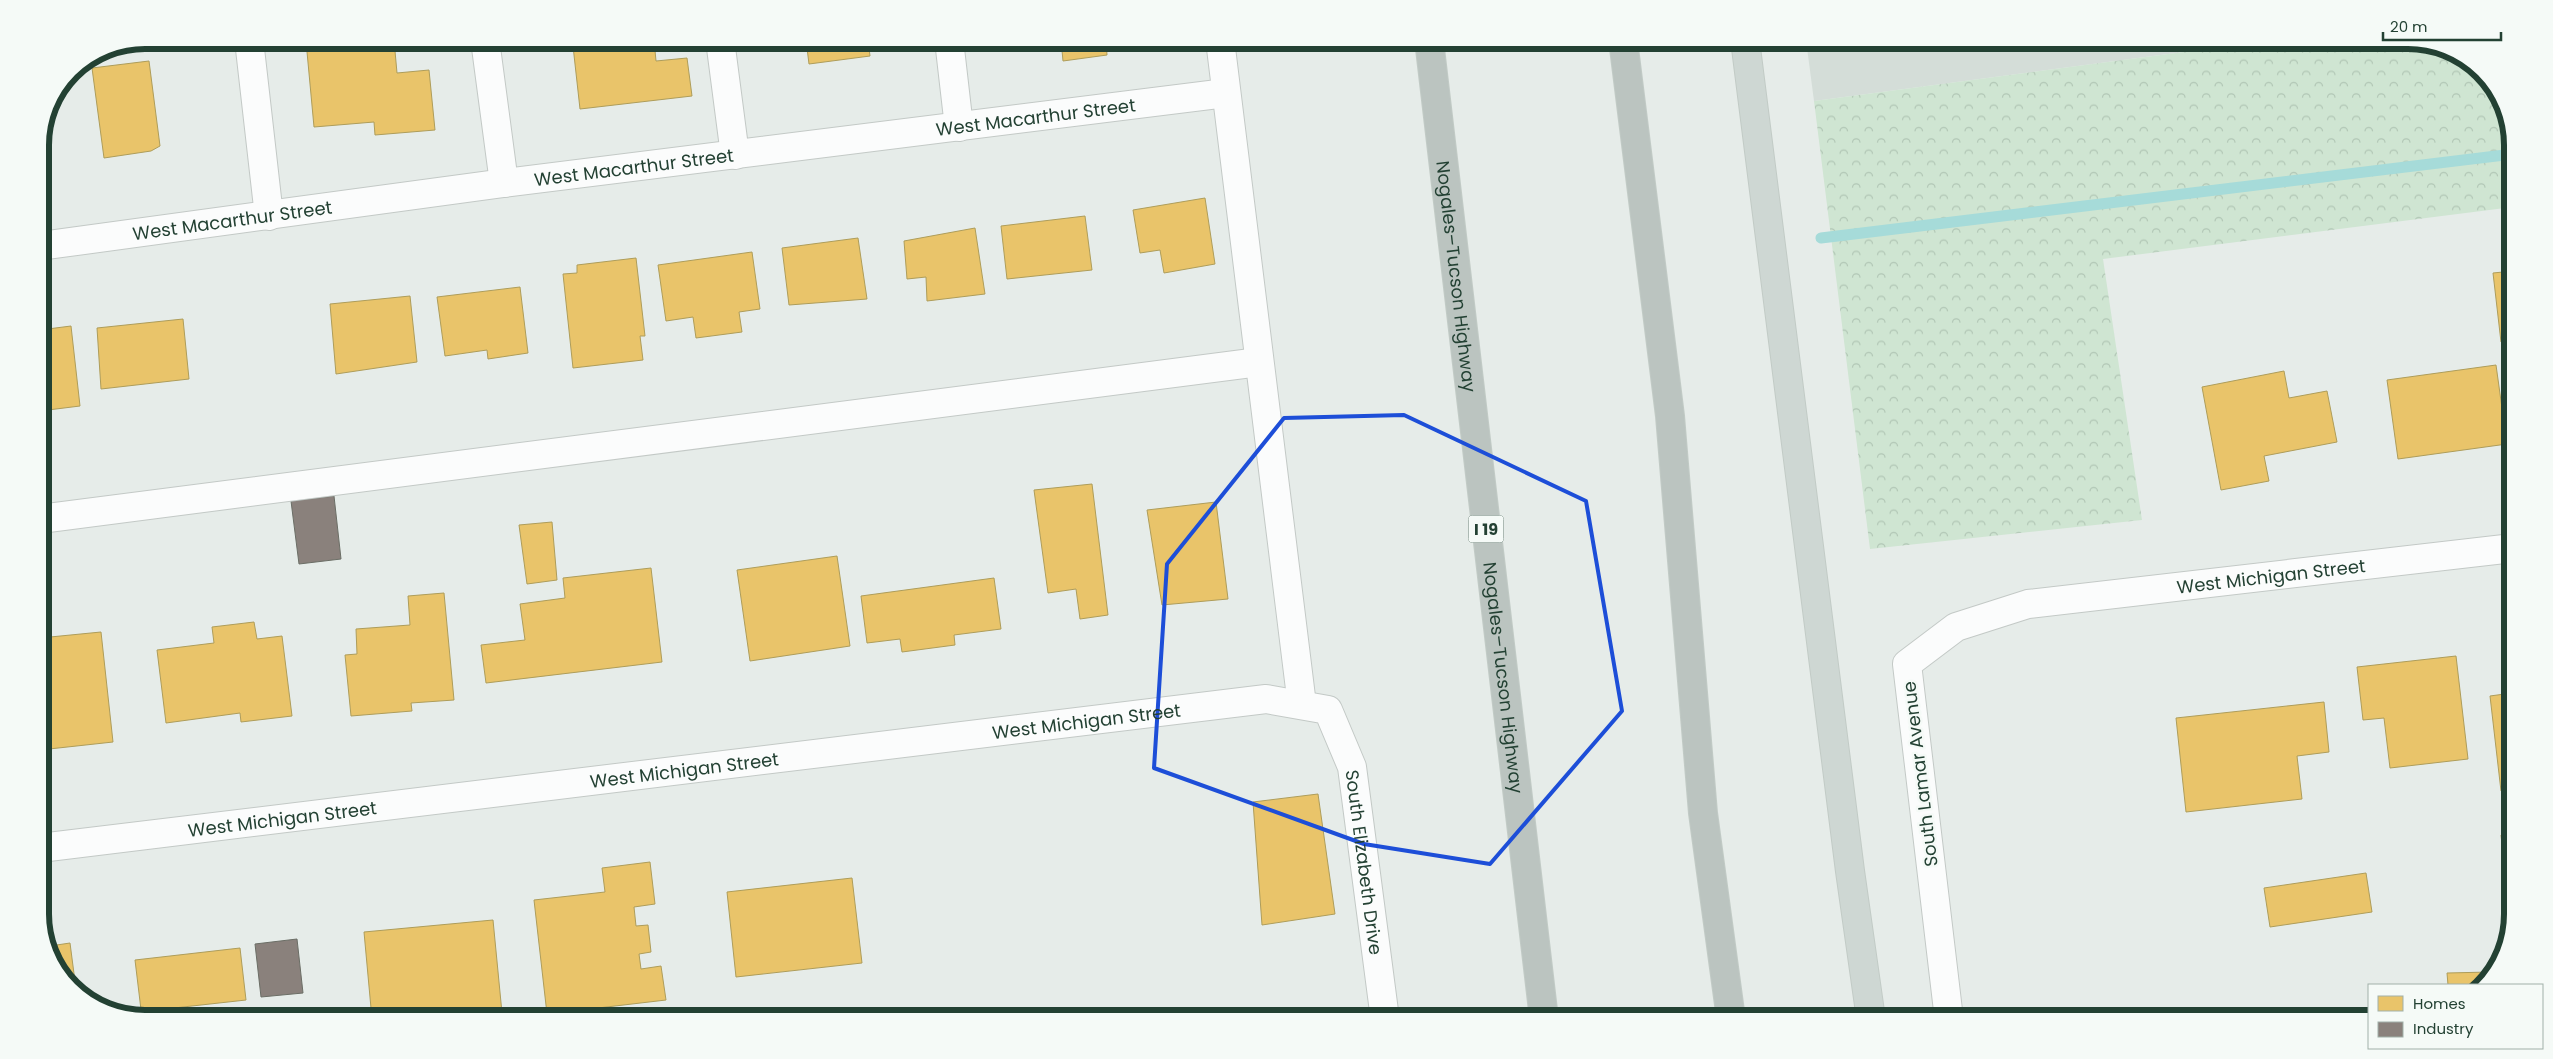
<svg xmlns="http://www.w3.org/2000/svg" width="2553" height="1059" viewBox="0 0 2553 1059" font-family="Poppins,sans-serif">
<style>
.built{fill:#d4ddd8}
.park{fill:url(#park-crowns)}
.homes{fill:#e9c46a;stroke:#ae9d5a}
.industry{fill:#8a817c;stroke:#6b6e66}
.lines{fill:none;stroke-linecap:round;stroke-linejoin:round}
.stream{stroke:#a6dbd9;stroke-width:11}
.minor-casing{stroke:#c3c9c6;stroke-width:30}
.major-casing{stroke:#c2cbc6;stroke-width:30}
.highway-casing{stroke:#c2cbc6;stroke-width:30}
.minor{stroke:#fbfcfc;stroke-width:28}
.major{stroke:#ced7d3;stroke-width:28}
.highway{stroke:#bbc4c0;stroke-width:28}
.marked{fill:none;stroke:#1d4ed8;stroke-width:4;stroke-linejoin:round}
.labels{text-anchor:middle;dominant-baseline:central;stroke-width:5;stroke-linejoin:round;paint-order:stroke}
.shield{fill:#f5faf7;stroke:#62786e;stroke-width:1}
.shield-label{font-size:16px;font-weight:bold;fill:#234133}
.street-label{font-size:18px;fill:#234133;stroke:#f5faf7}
.rim{fill:none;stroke:#234133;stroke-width:6}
</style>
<defs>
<pattern id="park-crowns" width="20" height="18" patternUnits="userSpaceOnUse" patternTransform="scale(1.25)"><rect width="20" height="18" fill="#cfe5d2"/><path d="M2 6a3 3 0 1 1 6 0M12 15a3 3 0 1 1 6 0" fill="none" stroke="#b1c6b5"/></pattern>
</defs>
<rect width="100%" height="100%" fill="#e6ece9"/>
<polygon class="built" points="1806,40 2274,40 1814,101"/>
<polygon class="park" points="2274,40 2408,40 2448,48 2495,86 2513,138 2513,207 2103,259 2142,520 1870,549 1814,101"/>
<g class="homes">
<polygon points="322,40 394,40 397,73 429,70 435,130 375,135 374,122 314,127 306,41"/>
<polygon points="537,40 654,40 656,61 687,58 692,96 580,109 573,46 538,50"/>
<polygon points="806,40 868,40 870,56 809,64"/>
<polygon points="1061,40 1106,40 1107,55 1063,61"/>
<polygon points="149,61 160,146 151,151 104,158 92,68"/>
<polygon points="1205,198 1215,264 1164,273 1160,250 1140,253 1133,210"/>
<polygon points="1085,216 1092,270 1007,279 1001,226"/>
<polygon points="975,228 985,294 927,301 926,277 907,279 904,241"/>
<polygon points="858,238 867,299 789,305 782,248"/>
<polygon points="752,252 760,309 739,312 742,332 696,338 693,317 666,321 658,265"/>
<polygon points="636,258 645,336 640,336 643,360 573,368 563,274 577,273 577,265"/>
<polygon points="2513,271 2513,341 2501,342 2493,273"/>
<polygon points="520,287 528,353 488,359 487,350 445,356 437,297"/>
<polygon points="410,296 417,362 336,374 330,304"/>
<polygon points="183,319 189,379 101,389 97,328"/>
<polygon points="71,326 80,406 40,411 40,330"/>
<polygon points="2496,365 2507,444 2398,459 2387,380"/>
<polygon points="2284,371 2289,398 2327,391 2337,442 2264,456 2269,481 2221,490 2202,387"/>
<polygon points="1092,484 1108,615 1080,619 1076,589 1048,593 1034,490"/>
<polygon points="1216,502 1228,599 1162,605 1147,510"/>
<polygon points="552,522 557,580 527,584 519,525"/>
<polygon points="837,556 850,646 750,661 737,570"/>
<polygon points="651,568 662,662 486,683 481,645 525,640 520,604 565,598 563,578"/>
<polygon points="994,578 1001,629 954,635 955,645 902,652 900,639 867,643 861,596"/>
<polygon points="444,593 454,700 411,703 412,711 351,716 345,655 357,654 356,629 410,625 408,596"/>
<polygon points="254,622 257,639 282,636 292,716 241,722 240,713 166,723 157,650 214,643 212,627"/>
<polygon points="101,632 113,742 40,750 40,638"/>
<polygon points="2456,656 2468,759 2390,768 2384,718 2363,720 2357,667"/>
<polygon points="2513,664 2513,789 2501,791 2490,696 2512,693 2508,665"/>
<polygon points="2324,702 2329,752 2297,756 2302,799 2186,812 2176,718"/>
<polygon points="1318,794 1335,914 1262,925 1253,802"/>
<polygon points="2513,834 2513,892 2507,893 2501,835"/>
<polygon points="650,862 655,904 634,907 636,926 648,925 651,952 639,954 641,969 661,966 666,1000 547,1014 534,900 605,892 602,868"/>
<polygon points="2366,873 2372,912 2270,927 2264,888"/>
<polygon points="852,878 862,963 736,977 727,892"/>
<polygon points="493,920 502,1013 440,1019 372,1019 364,932"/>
<polygon points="70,943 76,989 62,978 50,946"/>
<polygon points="240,948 246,1000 174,1008 175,1019 142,1018 135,960"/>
<polygon points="2490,972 2480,985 2448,985 2447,973"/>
</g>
<g class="industry">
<polygon points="334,496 341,559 299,564 291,501"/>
<polygon points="297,939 303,993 261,997 255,944"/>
<polygon points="666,1011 666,1019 617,1019 617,1017"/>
</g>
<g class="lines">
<polyline class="stream" points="1821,238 2513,154"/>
<defs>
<g id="minor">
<polyline points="249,40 269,216"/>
<polyline points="485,40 504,183"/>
<polyline points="720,40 735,155"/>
<polyline points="949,40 959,127"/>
<polyline points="1220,40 1302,705"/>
<path id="s1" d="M40 246 504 183 1226 93"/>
<polyline points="40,519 1259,362"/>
<path id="s2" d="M40 848 1266 699 1328 710 1352 767 1385 1019"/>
<path id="s3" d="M1949 1019 1907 664 1956 627 2028 604 2513 548"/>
</g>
<polyline id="major" points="1745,40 1850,871 1871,1019"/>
<g id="highway">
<path id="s4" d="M1429 40 1544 1019"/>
<polyline points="1623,40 1670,416 1703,813 1731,1019"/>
</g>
</defs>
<use href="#minor" class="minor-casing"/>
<use href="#major" class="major-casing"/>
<use href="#highway" class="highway-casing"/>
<use href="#minor" class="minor"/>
<use href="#major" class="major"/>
<use href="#highway" class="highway"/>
</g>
<path class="marked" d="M1404 415 1586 501 1622 711 1490 864 1364 844 1154 768 1167 564 1284 418Z"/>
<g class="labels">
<rect class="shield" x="1468.5" y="515.5" width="35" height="27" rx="4"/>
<g class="shield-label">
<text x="1486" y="529">I 19</text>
</g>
<g class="street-label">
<text stroke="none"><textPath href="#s1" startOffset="1004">West Macarthur Street</textPath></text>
<text stroke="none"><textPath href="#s1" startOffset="599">West Macarthur Street</textPath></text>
<text stroke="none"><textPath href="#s1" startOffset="194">West Macarthur Street</textPath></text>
<text stroke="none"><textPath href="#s4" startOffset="238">Nogales–Tucson Highway</textPath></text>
<text stroke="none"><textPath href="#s3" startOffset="739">West Michigan Street</textPath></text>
<text stroke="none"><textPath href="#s4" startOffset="642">Nogales–Tucson Highway</textPath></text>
<text stroke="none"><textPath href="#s2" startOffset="1054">West Michigan Street</textPath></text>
<text stroke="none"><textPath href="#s2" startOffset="649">West Michigan Street</textPath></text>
<text transform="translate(1920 774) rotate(-97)">South Lamar Avenue</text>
<text stroke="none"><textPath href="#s2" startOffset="244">West Michigan Street</textPath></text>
<text stroke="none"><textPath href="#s2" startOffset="1456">South Elizabeth Drive</textPath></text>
</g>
</g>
<path d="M0 0H2553V1059H0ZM145 49H2408A96 96 0 0 1 2504 145V914A96 96 0 0 1 2408 1010H145A96 96 0 0 1 49 914V145A96 96 0 0 1 145 49Z" fill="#f5faf7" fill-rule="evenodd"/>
<path class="rim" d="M145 49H2408A96 96 0 0 1 2504 145V914A96 96 0 0 1 2408 1010H145A96 96 0 0 1 49 914V145A96 96 0 0 1 145 49Z"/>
<rect x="2368" y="984" width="175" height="65" fill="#f5faf7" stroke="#a1b0a9"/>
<rect x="2378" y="996" width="25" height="15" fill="#e9c46a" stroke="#a1b0a9"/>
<text x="2413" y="1009" font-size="15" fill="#234133">Homes</text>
<rect x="2378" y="1022" width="25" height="15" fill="#8a817c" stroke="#a1b0a9"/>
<text x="2413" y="1034" font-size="15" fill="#234133">Industry</text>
<path d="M2383 32v8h118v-8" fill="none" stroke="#234133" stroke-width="2.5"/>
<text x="2390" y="32" font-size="15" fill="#234133" stroke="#f5faf7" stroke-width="4" paint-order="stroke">20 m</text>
</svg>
